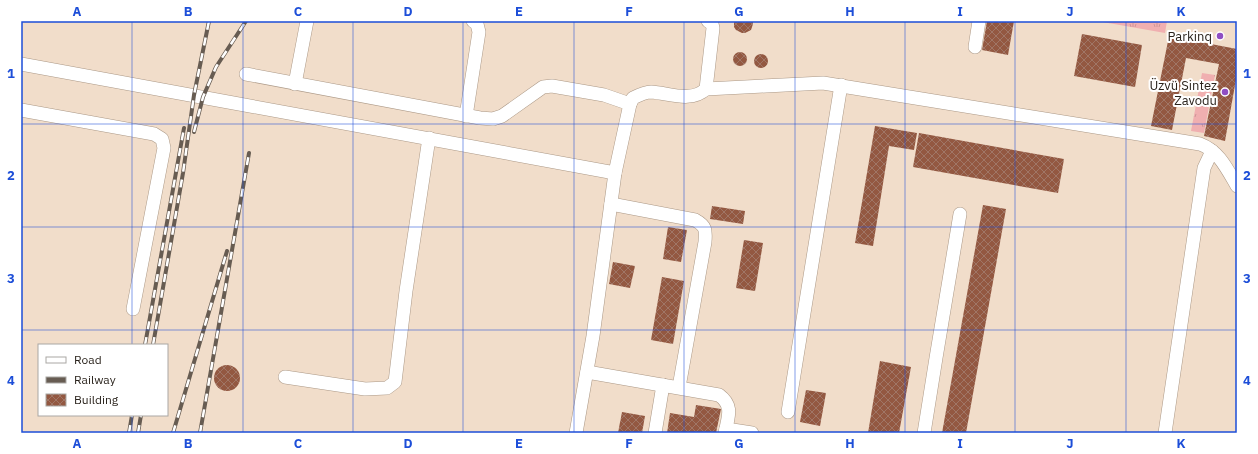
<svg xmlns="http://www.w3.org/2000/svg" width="1258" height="454" viewBox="0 0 1258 454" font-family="'IBM Plex Sans',sans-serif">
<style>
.grass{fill:url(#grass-tufts)}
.building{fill:url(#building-cross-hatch)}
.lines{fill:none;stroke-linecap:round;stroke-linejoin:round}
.minor-casing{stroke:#ab9886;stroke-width:14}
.minor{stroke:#fff;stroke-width:13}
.rail-casing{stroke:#675c52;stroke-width:4}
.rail{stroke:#fff;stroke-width:2.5;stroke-dasharray:8;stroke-linecap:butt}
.grid{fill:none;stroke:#1d4ed8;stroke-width:1;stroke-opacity:0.55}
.poi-dot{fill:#8f4ec3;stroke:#fff;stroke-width:1.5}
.labels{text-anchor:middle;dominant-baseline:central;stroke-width:4;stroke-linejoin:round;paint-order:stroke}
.poi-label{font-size:13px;fill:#2a231c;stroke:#fff;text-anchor:end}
.neatline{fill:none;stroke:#1d4ed8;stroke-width:1.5}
.grid-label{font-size:13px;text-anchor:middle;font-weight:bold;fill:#1d4ed8}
</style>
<defs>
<pattern id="grass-tufts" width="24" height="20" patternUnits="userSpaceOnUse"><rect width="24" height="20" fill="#f0afb0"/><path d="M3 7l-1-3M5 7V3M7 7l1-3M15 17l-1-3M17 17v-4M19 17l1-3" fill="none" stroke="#ce9697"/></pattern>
<pattern id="building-cross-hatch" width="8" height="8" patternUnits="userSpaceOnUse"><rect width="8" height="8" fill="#935841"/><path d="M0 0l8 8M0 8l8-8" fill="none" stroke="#a07666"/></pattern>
</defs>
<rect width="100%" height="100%" fill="#f1ddca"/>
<g class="grass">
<polygon points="1097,21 1167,21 1165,33"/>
<polygon points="1202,73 1215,75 1204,133 1191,131"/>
</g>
<g class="building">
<polygon points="734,21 753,21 753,24 751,30 745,33 742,33 736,30 734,27"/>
<polygon points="987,21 1014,21 1008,55 982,50"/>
<polygon points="1082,34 1142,45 1135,87 1074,76"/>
<polygon points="1169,36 1237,49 1237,74 1225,141 1204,136 1219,64 1186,58 1172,130 1151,126"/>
<circle cx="740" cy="59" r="7"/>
<circle cx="761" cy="61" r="7"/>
<polygon points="875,126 917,133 914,150 889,146 873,246 855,243"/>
<polygon points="919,133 1064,159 1058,193 913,167"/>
<polygon points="983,205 1006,209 966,433 942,433"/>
<polygon points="712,206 745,211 743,224 710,219"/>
<polygon points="668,227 687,230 681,262 663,259"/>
<polygon points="744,240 763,243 755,291 736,288"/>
<polygon points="613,262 635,266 630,288 609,284"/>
<polygon points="662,277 684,281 673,344 651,340"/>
<polygon points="880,361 911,367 899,433 868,433"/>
<circle cx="227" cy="378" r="13"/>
<polygon points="806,390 826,393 820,426 800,422"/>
<polygon points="696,405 721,409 716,433 667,433 670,413 694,417"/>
<polygon points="622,412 645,416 642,433 618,433"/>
</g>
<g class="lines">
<defs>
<g id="minor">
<polyline points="975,47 979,21"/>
<path d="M21 64 615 173 630 104 633 98C639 95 645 92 651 92 669 93 691 103 706 89L713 28 712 24 708 21"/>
<polyline points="246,74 480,118 493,119 502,116 543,87 552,86 604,95 630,104"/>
<polyline points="295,84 307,21"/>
<path d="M706 89 823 83 1200 144C1219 151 1227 169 1237 186"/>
<polyline points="21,110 154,134 162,139 164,148 133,309"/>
<polyline points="466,116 479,32 477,24 473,21"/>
<path d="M611 204 695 220C706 226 706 230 705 242L679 387"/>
<path d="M587 372 719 395C734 406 728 417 725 433"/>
<polyline points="285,377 365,389 387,388 395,382 406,291 429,138"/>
<polyline points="788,412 841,85"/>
<polyline points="726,429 752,433"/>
<polyline points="576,433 593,336 615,173"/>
<polyline points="655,433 663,385"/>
<polyline points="924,433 936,358 960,214"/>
<polyline points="1165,433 1204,168 1212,151"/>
</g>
</defs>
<use href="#minor" class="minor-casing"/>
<use href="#minor" class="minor"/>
<defs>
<g id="rail">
<polyline points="194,132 203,97 216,67 246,21"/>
<polyline points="145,345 184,128"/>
<polyline points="153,345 183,173 194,95 209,21"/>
<polyline points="129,433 132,415"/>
<polyline points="138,433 141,415"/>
<polyline points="173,433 227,251"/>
<polyline points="200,433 249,153"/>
</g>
</defs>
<use href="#rail" class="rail-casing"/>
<use href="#rail" class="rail"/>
</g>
<path class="grid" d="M132 21V345M243 21V433M353 21V433M463 21V433M574 21V433M684 21V433M795 21V433M905 21V433M1015 21V433M1126 21V433M21 124H1237M21 227H1237M21 330H1237M132 415V433"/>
<g class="poi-dot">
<circle cx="1220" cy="36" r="4"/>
<circle cx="1225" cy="92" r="4"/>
</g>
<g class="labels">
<g class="poi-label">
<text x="1212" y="36">Parkinq</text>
<text x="1217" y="85">Üzvü Sintez<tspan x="1217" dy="15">Zavodu</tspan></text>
</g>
</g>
<rect width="1258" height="454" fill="none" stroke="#ffffff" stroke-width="44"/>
<rect x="38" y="344" width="130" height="72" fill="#ffffff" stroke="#aaa7a4"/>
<rect x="46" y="357" width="20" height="6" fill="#ffffff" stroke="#aaa7a4"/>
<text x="74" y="364" font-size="12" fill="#2a231c">Road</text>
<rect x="46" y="377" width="20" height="6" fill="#675c52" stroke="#aaa7a4"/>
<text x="74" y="384" font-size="12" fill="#2a231c">Railway</text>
<rect x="46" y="394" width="20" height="12" fill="url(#building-cross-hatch)" stroke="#aaa7a4"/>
<text x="74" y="404" font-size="12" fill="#2a231c">Building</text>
<rect x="22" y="22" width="1214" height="410" class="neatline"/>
<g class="grid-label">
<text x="77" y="16">A</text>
<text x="188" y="16">B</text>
<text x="298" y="16">C</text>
<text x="408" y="16">D</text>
<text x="519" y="16">E</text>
<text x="629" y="16">F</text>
<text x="739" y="16">G</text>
<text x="850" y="16">H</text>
<text x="960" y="16">I</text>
<text x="1070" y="16">J</text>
<text x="1181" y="16">K</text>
<text x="11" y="78">1</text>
<text x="1247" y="78">1</text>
<text x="11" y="180">2</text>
<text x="1247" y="180">2</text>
<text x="11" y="283">3</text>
<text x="1247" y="283">3</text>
<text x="11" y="385">4</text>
<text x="1247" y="385">4</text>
<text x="77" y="448">A</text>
<text x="188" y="448">B</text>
<text x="298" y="448">C</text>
<text x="408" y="448">D</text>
<text x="519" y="448">E</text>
<text x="629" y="448">F</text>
<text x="739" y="448">G</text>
<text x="850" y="448">H</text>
<text x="960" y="448">I</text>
<text x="1070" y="448">J</text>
<text x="1181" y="448">K</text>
</g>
</svg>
